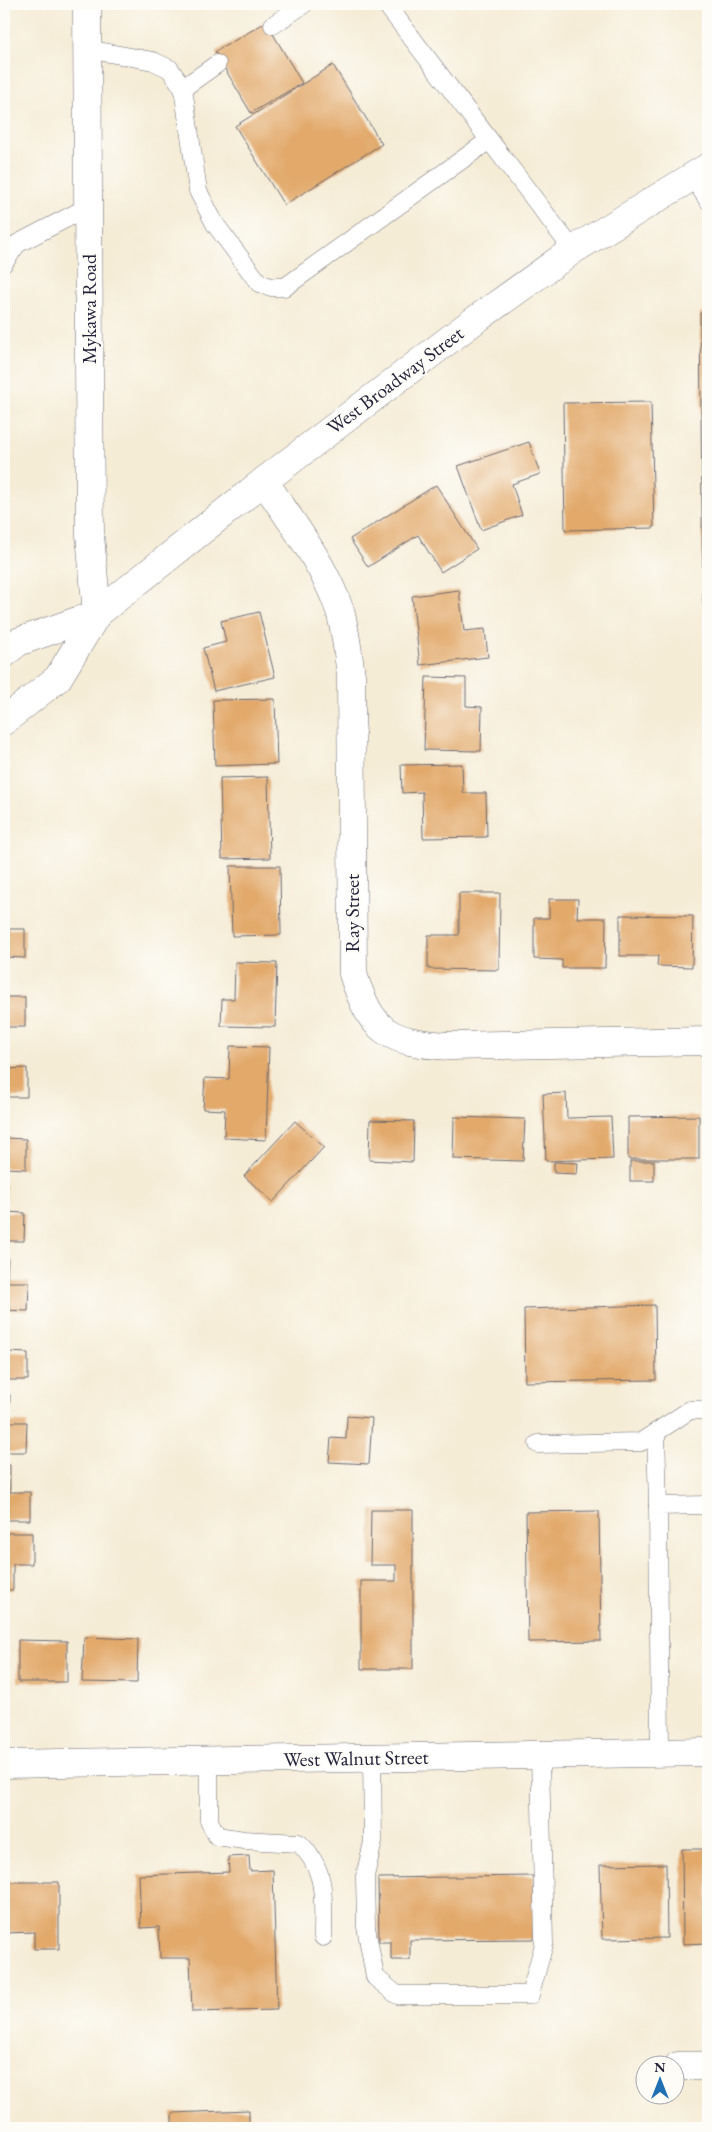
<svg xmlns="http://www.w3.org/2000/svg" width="712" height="2132" viewBox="0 0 712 2132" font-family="'EB Garamond',serif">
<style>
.building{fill:#e2a96b}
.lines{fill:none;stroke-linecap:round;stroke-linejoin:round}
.service-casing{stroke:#6c6971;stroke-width:19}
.minor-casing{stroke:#6c6971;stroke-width:29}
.tertiary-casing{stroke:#6c6971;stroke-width:29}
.secondary-casing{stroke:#6c6971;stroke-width:29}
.primary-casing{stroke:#6c6971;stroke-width:29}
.service{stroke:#fff;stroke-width:18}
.minor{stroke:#fff;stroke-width:28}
.tertiary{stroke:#fff;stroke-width:28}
.secondary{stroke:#fff;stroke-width:28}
.primary{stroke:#fff;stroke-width:28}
.labels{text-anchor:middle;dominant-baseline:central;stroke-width:4.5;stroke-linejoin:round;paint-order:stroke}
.street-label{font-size:20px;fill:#22223b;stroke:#fdfcf7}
</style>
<rect width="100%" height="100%" fill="#fdfcf7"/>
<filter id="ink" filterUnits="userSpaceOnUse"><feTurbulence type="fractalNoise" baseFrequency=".02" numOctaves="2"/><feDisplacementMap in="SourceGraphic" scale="10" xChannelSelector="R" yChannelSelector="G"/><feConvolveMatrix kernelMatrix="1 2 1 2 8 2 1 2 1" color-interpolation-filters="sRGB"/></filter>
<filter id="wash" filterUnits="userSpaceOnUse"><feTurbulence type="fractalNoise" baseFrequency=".0096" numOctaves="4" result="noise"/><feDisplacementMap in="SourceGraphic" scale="20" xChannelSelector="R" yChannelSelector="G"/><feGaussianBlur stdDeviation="1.12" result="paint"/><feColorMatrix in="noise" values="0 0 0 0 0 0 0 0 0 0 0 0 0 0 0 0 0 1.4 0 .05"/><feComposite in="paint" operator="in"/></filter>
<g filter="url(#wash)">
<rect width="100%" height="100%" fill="#f5ecd6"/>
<g id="blocks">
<g class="building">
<polygon points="266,22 302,83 251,113 215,52"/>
<polygon points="333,65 382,144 284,205 235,126"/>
<polygon points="700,313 708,313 708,605 703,605"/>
<polygon points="651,402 654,528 565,530 563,403"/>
<polygon points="529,442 540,474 512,484 522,515 481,530 458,466"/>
<polygon points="436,485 477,549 441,572 418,535 368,567 350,539"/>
<polygon points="459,590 464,631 485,629 488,657 420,665 412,596"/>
<polygon points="259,612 275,677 214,691 203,648 226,642 221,621"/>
<polygon points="426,677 466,678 466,706 482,707 481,751 424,750"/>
<polygon points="275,699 277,764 215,766 213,700"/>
<polygon points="462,764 463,793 486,793 487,837 423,838 422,792 402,793 401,765"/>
<polygon points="268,777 270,858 222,859 220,778"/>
<polygon points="230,866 280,866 281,935 232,936"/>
<polygon points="459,893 500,893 499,970 428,969 428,935 459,935"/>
<polygon points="549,899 578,899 577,918 606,918 605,968 562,968 562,960 534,959 534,918 549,918"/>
<polygon points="620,915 693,916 692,967 657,966 658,956 620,956"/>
<polygon points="4,929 25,929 25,958 4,957"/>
<polygon points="235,962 277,963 275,1027 221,1026 222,999 234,999"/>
<rect x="4" y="997" width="21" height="30"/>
<polygon points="230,1046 269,1047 266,1140 224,1138 225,1110 203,1109 205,1078 229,1079"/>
<polygon points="27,1068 27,1097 4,1097 4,1069"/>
<polygon points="566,1093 567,1118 611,1117 613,1159 546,1161 543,1094"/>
<polygon points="699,1116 699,1159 628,1159 628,1117"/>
<polygon points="454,1117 525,1119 523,1161 453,1159"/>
<polygon points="370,1120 414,1121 413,1162 369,1160"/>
<polygon points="295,1121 324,1147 273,1202 244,1176"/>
<polygon points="4,1138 26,1139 26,1169 4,1168"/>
<rect x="630" y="1161" width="24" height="20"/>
<polygon points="554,1162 578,1163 577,1174 554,1173"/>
<polygon points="4,1185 6,1185 5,1212 25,1213 24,1241 4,1241"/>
<polygon points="4,1256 8,1256 7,1282 29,1282 28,1311 4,1310"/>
<polygon points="655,1305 656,1380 525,1382 524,1309"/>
<polygon points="4,1324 9,1324 8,1352 28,1353 28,1380 4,1380"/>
<polygon points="4,1395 10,1395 9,1422 27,1422 26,1452 4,1452"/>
<polygon points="347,1416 372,1418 369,1464 329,1462 331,1438 346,1439"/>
<polygon points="4,1465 10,1465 10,1492 30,1492 30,1520 4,1520"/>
<polygon points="371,1510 413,1510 413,1669 361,1669 361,1581 396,1581 396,1565 370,1565"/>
<polygon points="599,1511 601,1641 528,1642 526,1512"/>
<polygon points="4,1533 32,1533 32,1564 13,1564 13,1590 4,1590"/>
<polygon points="84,1637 138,1639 137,1683 82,1682"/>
<polygon points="18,1640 67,1641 67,1682 18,1682"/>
<polygon points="682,1849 708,1849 708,1943 683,1944"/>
<polygon points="249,1856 250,1871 273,1870 277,2010 192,2012 190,1958 160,1958 159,1927 141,1928 139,1875 229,1872 228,1857"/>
<polygon points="666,1864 667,1938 602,1939 600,1865"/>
<polygon points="534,1876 535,1939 410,1940 410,1960 391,1960 391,1942 379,1942 378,1878"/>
<polygon points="4,1882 59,1882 59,1949 34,1949 34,1932 4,1933"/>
<polygon points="249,2110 249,2128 172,2128 172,2113"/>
</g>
</g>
</g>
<g filter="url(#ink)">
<use href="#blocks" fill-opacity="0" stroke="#6c6971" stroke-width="1"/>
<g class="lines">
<defs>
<g id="service">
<polyline points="386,4 573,250"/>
<polyline points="273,25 304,4"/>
<polyline points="87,49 153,61 170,69 183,88 198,191 215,224 259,283 271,287 285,287 488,141"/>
<polyline points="183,88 217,64"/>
<polyline points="692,176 708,200"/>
<polyline points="4,263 17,244 88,207"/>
<polyline points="656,1432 658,1506"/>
<polyline points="538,1444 641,1442 690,1410 708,1410"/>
<polyline points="660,1753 658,1506 708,1505"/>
<polyline points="372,1758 373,1842 365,1876 366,1927 375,1977 397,1995 530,1995 544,1944 540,1755"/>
<path d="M209 1759V1821L217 1836 244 1840 299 1843C328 1871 323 1899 323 1937"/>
</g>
<g id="minor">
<path d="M264 481C291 522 324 563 340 611 346 632 348 654 351 675L353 974C372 1033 388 1042 449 1046L708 1041"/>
<polyline points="678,2066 708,2066"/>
</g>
<polyline id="tertiary" points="4,1764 708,1752"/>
<polyline id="secondary" points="87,4 90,535 97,614"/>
<g id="primary">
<polyline points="4,654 18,642 97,614"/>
<polyline points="4,721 58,678 97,614 264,481 467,326 573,250 708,167"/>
</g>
</defs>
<use href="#service" class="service-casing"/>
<use href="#minor" class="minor-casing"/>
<use href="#tertiary" class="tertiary-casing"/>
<use href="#secondary" class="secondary-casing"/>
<use href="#primary" class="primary-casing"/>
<use href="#service" class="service"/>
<use href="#minor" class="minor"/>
<use href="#tertiary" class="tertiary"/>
<use href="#secondary" class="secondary"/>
<use href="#primary" class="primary"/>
</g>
</g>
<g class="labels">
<g class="street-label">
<text transform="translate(89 309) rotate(-90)">Mykawa Road</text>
<text transform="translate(395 380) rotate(-37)">West Broadway Street</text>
<text transform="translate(352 913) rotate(-90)">Ray Street</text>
<text transform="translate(356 1758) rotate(-1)">West Walnut Street</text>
</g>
</g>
<rect width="712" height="2132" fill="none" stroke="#fdfcf7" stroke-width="20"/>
<g transform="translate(660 2080)"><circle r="24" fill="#fdfcf7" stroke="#a5a5ac"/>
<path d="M0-4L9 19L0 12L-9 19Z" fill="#1f6fb2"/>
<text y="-8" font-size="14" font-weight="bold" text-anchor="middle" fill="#22223b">N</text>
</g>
</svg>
